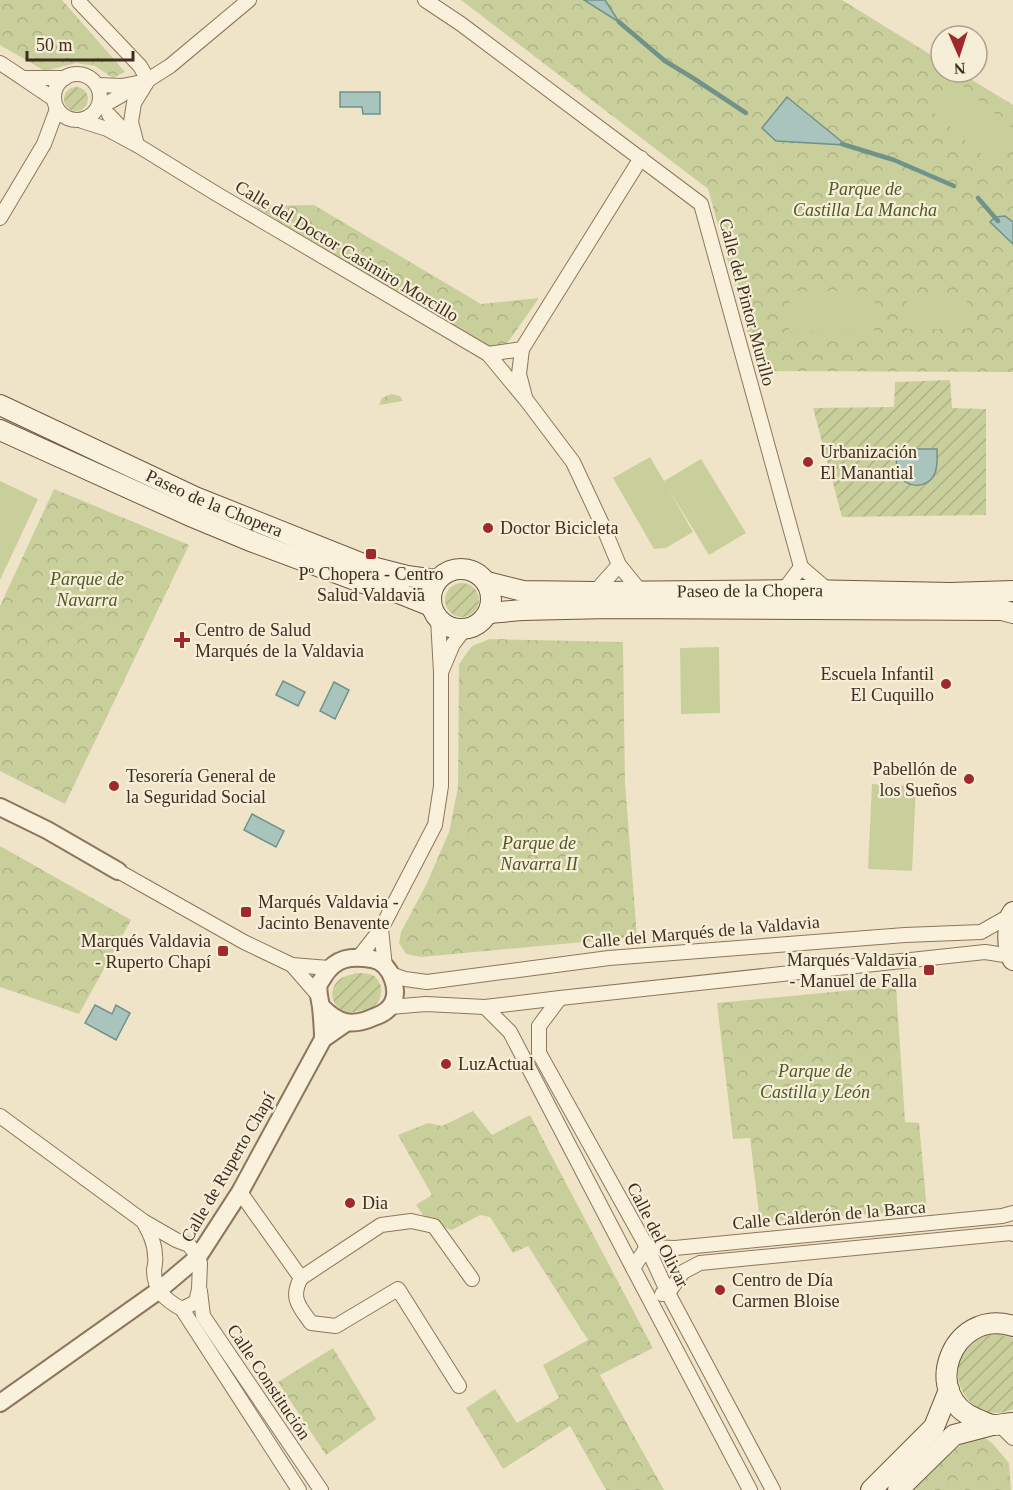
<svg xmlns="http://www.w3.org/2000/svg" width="1013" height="1490" viewBox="0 0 1013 1490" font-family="Georgia,serif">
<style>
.park{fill:url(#park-crowns)}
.garden{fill:url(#garden-furrows)}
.pitch{fill:#c9cf9b}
.water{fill:#a9c4bc;stroke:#6f938a;stroke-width:1.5}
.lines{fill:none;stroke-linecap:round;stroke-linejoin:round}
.stream{stroke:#6f938a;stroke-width:4.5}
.minor-casing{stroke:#8d765c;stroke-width:16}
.tertiary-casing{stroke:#8d765c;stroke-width:20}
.secondary-casing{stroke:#6f573f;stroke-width:22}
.minor{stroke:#faf1dc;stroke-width:14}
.tertiary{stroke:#faf1dc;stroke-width:16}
.secondary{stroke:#faf1dc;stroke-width:20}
.poi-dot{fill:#9e2a2b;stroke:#f7eed8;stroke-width:2}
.labels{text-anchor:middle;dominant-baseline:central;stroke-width:4.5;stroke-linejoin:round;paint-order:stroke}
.park-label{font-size:18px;font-style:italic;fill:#4d5a26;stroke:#f7eed8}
.street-label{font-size:18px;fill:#3d2e20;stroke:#f7eed8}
.poi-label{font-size:18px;fill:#3d2e20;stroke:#f7eed8;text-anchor:start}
</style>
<defs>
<pattern id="park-crowns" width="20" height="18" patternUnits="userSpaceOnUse" patternTransform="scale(1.5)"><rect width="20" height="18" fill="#c9cf9b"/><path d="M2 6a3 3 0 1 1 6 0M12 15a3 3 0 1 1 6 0" fill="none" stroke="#aeb285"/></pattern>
<pattern id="garden-furrows" width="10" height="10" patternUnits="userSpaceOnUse" patternTransform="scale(1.5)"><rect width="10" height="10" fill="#c9cf9b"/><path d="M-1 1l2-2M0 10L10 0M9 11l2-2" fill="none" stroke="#aeb285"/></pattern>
</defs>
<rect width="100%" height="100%" fill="#f0e4c8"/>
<g class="park">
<polygon points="0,0 62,0 125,72 113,78 95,66 76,63 45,71 0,45"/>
<polygon points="461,0 842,0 941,61 941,72 959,72 1013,105 1013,372 758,371 708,189"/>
<polygon points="314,205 481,304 539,298 499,355 254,206"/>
<polygon points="391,394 400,396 403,401 379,405 382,398"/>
<polygon points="54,489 189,545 65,804 0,771 0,606"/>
<polygon points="490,639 623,642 625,783 637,937 421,957 406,954 399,943 401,932 427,883 449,832 458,787 459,664 472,646"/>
<polygon points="0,846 131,920 79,1014 0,987"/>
<polygon points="896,986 905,1122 919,1123 927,1210 760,1222 750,1138 733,1139 717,1003"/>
<polygon points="473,1111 492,1135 530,1115 653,1348 600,1375 664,1490 606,1490 570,1426 503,1469 466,1408 495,1389 517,1423 559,1398 543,1365 588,1340 528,1246 513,1253 490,1217 480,1215 452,1230 428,1222 416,1205 432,1195 398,1135 428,1123 442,1126"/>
<polygon points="333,1348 376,1419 326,1455 278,1382"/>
<polygon points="977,1431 993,1444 1009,1463 1011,1490 912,1490 934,1467"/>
</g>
<g class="garden">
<circle cx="76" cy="99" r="12"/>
<polygon points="950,380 952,408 986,409 986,515 842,517 813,408 894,407 895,382"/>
<circle cx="462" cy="600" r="17"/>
<path d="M356 973C362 973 369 973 374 976 385 984 383 1002 371 1008 369 1010 365 1010 362 1010 356 1012 350 1013 344 1011 331 1006 328 989 339 980 343 976 351 975 356 973Z"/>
<path d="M999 1334 1013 1338V1409C963 1431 933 1353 985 1336 989 1335 994 1335 999 1334Z"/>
</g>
<g class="pitch">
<polygon points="958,82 1013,129 1013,146 996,166 932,112"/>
<polygon points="790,291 875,291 874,333 789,332"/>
<polygon points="907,294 967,295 967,329 907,329"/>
<polygon points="650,457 664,481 701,459 746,533 709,555 668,488 693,532 666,548 654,549 613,478"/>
<polygon points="0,481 38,499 0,580"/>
<polygon points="719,647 720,713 681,714 680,648"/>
<polygon points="872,784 916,786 912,871 868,869"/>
</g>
<g class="water">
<polygon points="584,0 605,0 619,22"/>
<polygon points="340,92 380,92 380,114 363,114 362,107 340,107"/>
<polygon points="787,97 846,145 776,141 762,128"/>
<polygon points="1005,216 1013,222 1013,244 990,222 995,217"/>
<path d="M897 449H937C937 457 938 466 935 473 928 490 905 489 898 473 895 466 897 456 897 449Z"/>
<polygon points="283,681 305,692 298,706 276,695"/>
<polygon points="334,682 349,690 335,719 320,711"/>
<polygon points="252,814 284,831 276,847 244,830"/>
<polygon points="95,1005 112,1014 116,1005 130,1013 116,1040 85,1023"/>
</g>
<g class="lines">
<g class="stream">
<polyline points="619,22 665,61 693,78 746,113"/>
<polyline points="842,144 894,160 954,186"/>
<polyline points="978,198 998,221"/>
</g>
<defs>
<g id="minor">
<polyline points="425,0 461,24 701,204 801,567"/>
<polyline points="79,2 140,66 148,80"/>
<path d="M0 63C19 75 35 87 54 99"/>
<circle cx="77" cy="97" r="23"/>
<polyline points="25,78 65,78"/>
<polyline points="97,85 122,86 137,83"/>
<polyline points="99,108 148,80 170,66 249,0"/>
<polyline points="109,115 130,137"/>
<polyline points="82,121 107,129 137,145 215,193 488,354 527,401 573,462 602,524 619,565 641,592"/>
<polyline points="137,145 131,122 134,103 147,82"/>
<polyline points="0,218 44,144 57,109"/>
<polyline points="522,349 519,374 525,397"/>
<polyline points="488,354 522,349 641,158"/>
<polyline points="784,590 801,567 829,591"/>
<polyline points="595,592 619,565"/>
<polyline points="442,670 453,644 464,630"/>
<polyline points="118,871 244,942 292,965 329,968"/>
<polyline points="381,929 385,967"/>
<polyline points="359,957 381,929 435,825 441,786 441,672 438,619"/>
<polyline points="292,965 318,995"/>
<polyline points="391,974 405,979 427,982 609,958 905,935 981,932 1011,915"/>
<polyline points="560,998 539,1026 539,1053 647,1247 668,1293 773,1490"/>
<polyline points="390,1007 426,1004 485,1007 560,998 985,952 1011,956"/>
<polyline points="485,1007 510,1032 633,1268 750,1490"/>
<polyline points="0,1116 143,1221 176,1240 189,1245 198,1257 200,1263 199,1289 196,1302 182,1309"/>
<path d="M240 1192 301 1278C290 1298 299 1306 311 1323L336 1326 398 1289 459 1386"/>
<path d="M143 1221C149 1232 155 1243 155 1256 156 1260 155 1265 154 1270 154 1290 165 1300 182 1309L299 1490"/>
<polyline points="633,1268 647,1247 675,1248 1002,1216 1013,1213"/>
<polyline points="301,1278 381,1225 411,1221 434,1226 472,1279"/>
<polyline points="200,1291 203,1316 321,1490"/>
<polyline points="662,1294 668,1293 683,1272 700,1263 1011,1233 1013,1234"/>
<polyline points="999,1424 1013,1438"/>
</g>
<g id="tertiary">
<polyline points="0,807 47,830 118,871"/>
<path d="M321 1006C338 1024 352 1027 374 1017 380 1015 386 1012 390 1007 402 992 391 962 372 959 351 956 336 957 324 976 323 978 320 982 319 984 317 992 320 999 321 1007 322 1017 323 1028 323 1039"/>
<polyline points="0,1403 158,1291 198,1257 240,1192 323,1039 346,1023"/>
</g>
<g id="secondary">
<path id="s1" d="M0 405 195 497 368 566 407 576 436 580"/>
<polyline points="0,430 188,515 253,542 363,583 401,594 431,606"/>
<circle cx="461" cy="599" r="30"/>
<path id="s2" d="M487 582 523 591 595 592 805 590 950 593 1013 591"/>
<polyline points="489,613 522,610 609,608 1002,610 1013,613"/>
<path d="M1013 912 1011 915C1008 930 1006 945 1013 960"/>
<path d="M1013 1326C951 1307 919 1397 977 1419 982 1421 989 1425 994 1425 1000 1425 1007 1423 1013 1423"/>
<polyline points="871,1490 934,1427 949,1390"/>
<polyline points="898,1490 954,1435 992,1425"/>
</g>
</defs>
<use href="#minor" class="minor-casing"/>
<use href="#tertiary" class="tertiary-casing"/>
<use href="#secondary" class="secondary-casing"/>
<use href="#minor" class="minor"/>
<use href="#tertiary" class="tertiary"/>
<use href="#secondary" class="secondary"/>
</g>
<g class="poi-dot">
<circle cx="808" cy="462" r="6"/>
<circle cx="488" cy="528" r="6"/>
<rect x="365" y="548" width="12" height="12" rx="3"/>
<path d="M179 631h6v6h6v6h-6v6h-6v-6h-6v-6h6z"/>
<circle cx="946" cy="684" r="6"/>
<circle cx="969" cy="779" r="6"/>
<circle cx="114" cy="786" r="6"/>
<rect x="240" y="906" width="12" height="12" rx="3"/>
<rect x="217" y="945" width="12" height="12" rx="3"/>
<rect x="923" y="964" width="12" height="12" rx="3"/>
<circle cx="446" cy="1064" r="6"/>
<circle cx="350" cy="1203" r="6"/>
<circle cx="720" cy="1290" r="6"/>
</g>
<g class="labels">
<g class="park-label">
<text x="865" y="189">Parque de<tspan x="865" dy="21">Castilla La Mancha</tspan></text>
<text x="87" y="579">Parque de<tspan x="87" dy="21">Navarra</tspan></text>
<text x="539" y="843">Parque de<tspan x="539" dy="21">Navarra II</tspan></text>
<text x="815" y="1071">Parque de<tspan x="815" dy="21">Castilla y León</tspan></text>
</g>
<g class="street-label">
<text transform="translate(347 251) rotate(31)">Calle del Doctor Casimiro Morcillo</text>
<text transform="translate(747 302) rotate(75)">Calle del Pintor Murillo</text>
<text stroke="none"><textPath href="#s1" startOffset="236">Paseo de la Chopera</textPath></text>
<text stroke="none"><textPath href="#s2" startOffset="264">Paseo de la Chopera</textPath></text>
<text transform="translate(701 932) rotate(-5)">Calle del Marqués de la Valdavia</text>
<text transform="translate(228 1167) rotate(-60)">Calle de Ruperto Chapí</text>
<text transform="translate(829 1215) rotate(-5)">Calle Calderón de la Barca</text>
<text transform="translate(658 1235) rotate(63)">Calle del Olivar</text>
<text transform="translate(269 1382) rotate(56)">Calle Constitución</text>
</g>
<g class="poi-label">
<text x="820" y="452">Urbanización<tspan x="820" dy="21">El Manantial</tspan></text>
<text x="500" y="528">Doctor Bicicleta</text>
<text x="371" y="574" text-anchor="middle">Pº Chopera - Centro<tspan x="371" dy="21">Salud Valdavia</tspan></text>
<text x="195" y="630">Centro de Salud<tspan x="195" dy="21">Marqués de la Valdavia</tspan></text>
<text x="934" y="674" text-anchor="end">Escuela Infantil<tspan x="934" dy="21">El Cuquillo</tspan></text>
<text x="957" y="769" text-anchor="end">Pabellón de<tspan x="957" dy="21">los Sueños</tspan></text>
<text x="126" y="776">Tesorería General de<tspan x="126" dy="21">la Seguridad Social</tspan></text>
<text x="258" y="902">Marqués Valdavia -<tspan x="258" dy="21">Jacinto Benavente</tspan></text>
<text x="211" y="941" text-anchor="end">Marqués Valdavia<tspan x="211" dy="21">- Ruperto Chapí</tspan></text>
<text x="917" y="960" text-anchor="end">Marqués Valdavia<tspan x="917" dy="21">- Manuel de Falla</tspan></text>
<text x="458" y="1064">LuzActual</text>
<text x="362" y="1203">Dia</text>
<text x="732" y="1280">Centro de Día<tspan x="732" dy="21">Carmen Bloise</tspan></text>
</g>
</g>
<g transform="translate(959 54) rotate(177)"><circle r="28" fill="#f7eed8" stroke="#ada18e" stroke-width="1.5"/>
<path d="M0-4.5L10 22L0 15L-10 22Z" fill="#9e2a2b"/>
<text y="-9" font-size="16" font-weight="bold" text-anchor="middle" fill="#3d2e20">N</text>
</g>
<path d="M27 51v9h106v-9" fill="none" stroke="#3d2e20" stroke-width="3"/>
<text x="36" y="51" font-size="18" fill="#3d2e20" stroke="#f7eed8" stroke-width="4.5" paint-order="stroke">50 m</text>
</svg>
